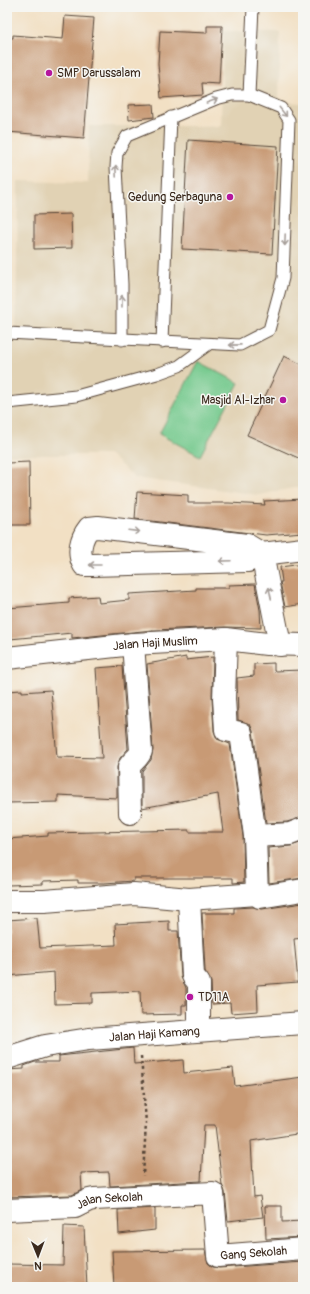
<svg xmlns="http://www.w3.org/2000/svg" width="310" height="1294" viewBox="0 0 310 1294" font-family="Pangolin,sans-serif">
<style>
.built{fill:#e1d2b4}
.garden{fill:#74c98d;stroke:#587a56}
.building{fill:#c89a75}
.lines{fill:none;stroke-linecap:round;stroke-linejoin:round}
.service-casing{stroke:#564537;stroke-width:13}
.minor-casing{stroke:#564537;stroke-width:24}
.path{stroke:#564537;stroke-width:2.5;stroke-dasharray:3 3;stroke-linecap:butt}
.service{stroke:#fff;stroke-width:11}
.minor{stroke:#fff;stroke-width:22}
.oneway{stroke:#a79f9a}
.poi-dot{fill:#b5179e;stroke:#f6f6f2;stroke-width:1.5}
.labels{text-anchor:middle;dominant-baseline:central;stroke-width:3;stroke-linejoin:round;paint-order:stroke}
.poi-label{font-size:12px;fill:#3b2a1e;stroke:#f6f6f2;text-anchor:start}
.street-label{font-size:12px;fill:#3b2a1e;stroke:#f6f6f2}
</style>
<rect width="100%" height="100%" fill="#f6f6f2"/>
<filter id="ink" filterUnits="userSpaceOnUse"><feTurbulence type="fractalNoise" baseFrequency=".025" numOctaves="2"/><feDisplacementMap in="SourceGraphic" scale="8" xChannelSelector="R" yChannelSelector="G"/><feConvolveMatrix kernelMatrix="1 2 1 2 8 2 1 2 1" color-interpolation-filters="sRGB"/></filter>
<filter id="wash" filterUnits="userSpaceOnUse"><feTurbulence type="fractalNoise" baseFrequency=".012" numOctaves="4" result="noise"/><feDisplacementMap in="SourceGraphic" scale="16" xChannelSelector="R" yChannelSelector="G"/><feGaussianBlur stdDeviation="0.9" result="paint"/><feColorMatrix in="noise" values="0 0 0 0 0 0 0 0 0 0 0 0 0 0 0 0 0 1.4 0 .05"/><feComposite in="paint" operator="in"/></filter>
<g filter="url(#wash)">
<rect width="100%" height="100%" fill="#f2e0c4"/>
<polygon class="built" points="223,31 280,32 279,102 303,103 303,486 259,495 135,478 110,455 7,455 7,332 16,332 18,181 88,183 89,126 221,126"/>
<polygon class="garden" points="198,361 239,383 200,456 159,434"/>
<g id="blocks">
<g class="building">
<polygon points="65,16 94,18 84,138 7,132 11,64 7,64 7,38 13,38 13,35 63,39"/>
<polygon points="207,26 222,26 219,84 202,83 203,95 161,98 158,64 160,31 207,33"/>
<polygon points="153,104 154,117 129,120 128,105"/>
<polygon points="188,140 278,146 272,254 182,249"/>
<polygon points="71,214 72,248 34,249 34,215"/>
<polygon points="284,356 303,365 303,460 247,435"/>
<polygon points="29,462 30,525 8,525 7,463"/>
<polygon points="137,492 188,495 188,503 229,503 265,505 264,501 303,499 303,532 266,535 135,519"/>
<polygon points="303,564 303,604 285,607 280,582 282,582 280,567"/>
<polygon points="255,584 260,610 261,628 225,627 153,630 72,638 72,633 10,639 8,608 69,603 69,598 98,596 99,603 129,600 129,594 196,590 196,588 229,588 229,585"/>
<polygon points="186,657 186,660 213,657 212,699 214,731 217,739 230,744 243,837 244,882 233,883 233,878 134,878 134,881 104,883 78,883 78,880 43,881 43,884 7,885 7,839 48,836 48,833 189,830 189,832 223,832 218,794 142,808 142,771 151,760 153,750 147,664"/>
<polygon points="274,663 274,671 303,670 303,817 287,822 266,823 253,731 250,724 238,720 237,678 254,676 254,664"/>
<polygon points="122,666 128,749 120,758 117,767 117,798 58,795 58,802 7,803 7,691 22,690 22,692 51,690 57,757 102,758 96,668"/>
<polygon points="303,842 303,878 269,883 268,848 291,846"/>
<polygon points="303,903 303,938 294,939 298,982 257,985 258,1011 231,1013 230,1003 212,1004 211,982 205,971 202,913 234,913 234,908 253,907 262,909"/>
<polygon points="37,918 40,948 116,945 115,924 169,921 169,931 178,931 181,977 186,988 186,1005 182,1005 182,1014 141,1015 140,991 92,993 92,1003 55,1004 54,972 7,976 7,920"/>
<polygon points="133,1048 134,1064 183,1060 184,1073 233,1068 235,1086 303,1077 303,1133 251,1141 254,1197 260,1196 263,1217 228,1221 225,1192 222,1185 215,1125 204,1125 201,1181 110,1186 109,1172 81,1173 82,1190 72,1195 7,1197 7,1070 24,1069 24,1066 35,1062 59,1062 59,1056"/>
<polygon points="265,1206 282,1206 282,1222 303,1221 303,1237 266,1239"/>
<polygon points="155,1208 155,1230 119,1234 118,1210"/>
<polygon points="64,1226 84,1227 87,1287 7,1287 7,1264 63,1265"/>
<polygon points="205,1250 208,1263 213,1267 219,1268 303,1262 303,1287 114,1287 112,1251"/>
</g>
</g>
</g>
<g filter="url(#ink)">
<use href="#blocks" fill-opacity="0" stroke="#564537" stroke-width="1"/>
<g class="lines">
<defs>
<g id="service">
<polyline points="249,95 253,7"/>
<polyline points="7,333 240,345 269,330 283,278 289,120 281,108 249,95 232,95 216,99 127,136 117,153 116,167 122,284 122,340"/>
<polyline points="162,342 171,117"/>
<polyline points="7,403 76,396 157,374 179,366 209,344"/>
</g>
<g id="minor">
<polyline points="226,639 224,699 226,730 241,733 255,836 257,894 260,897 303,890"/>
<path d="M280 645 262 554 247 545 98 527 89 528C81 538 77 553 84 565H91L248 561 262 554 303 549"/>
<path id="s1" d="M7 658 133 644 226 639 267 644 303 645"/>
<path d="M130 813 129 767C132 761 140 757 141 751L133 644"/>
<polyline points="255,836 290,834 303,829"/>
<polyline points="189,899 193,976 199,983 199,1030"/>
<polyline points="7,901 44,901 134,894 189,899 257,894"/>
<path id="s2" d="M7 1058 45 1046 89 1039 303 1023"/>
<path id="s3" d="M7 1210 75 1207 89 1200 94 1199 213 1193 218 1256 303 1249"/>
</g>
</defs>
<use href="#service" class="service-casing"/>
<use href="#minor" class="minor-casing"/>
<polyline class="path" points="141,1056 146,1123 143,1176"/>
<use href="#service" class="service"/>
<use href="#minor" class="minor"/>
</g>
<defs><path id="oneway-shaft" d="M-6 0H5M1.5-3L5.5 0L1.5 3" fill="none" stroke-width="1.6" stroke-linecap="round" stroke-linejoin="round"/></defs>
<g class="oneway">
<use href="#oneway-shaft" transform="translate(212 101) rotate(-20)"/>
<use href="#oneway-shaft" transform="translate(283 112) rotate(51)"/>
<use href="#oneway-shaft" transform="translate(116 171) rotate(-92)"/>
<use href="#oneway-shaft" transform="translate(285 240) rotate(92)"/>
<use href="#oneway-shaft" transform="translate(122 301) rotate(-90)"/>
<use href="#oneway-shaft" transform="translate(235 345) rotate(179)"/>
<use href="#oneway-shaft" transform="translate(134 531) rotate(7)"/>
<use href="#oneway-shaft" transform="translate(225 561) rotate(178)"/>
<use href="#oneway-shaft" transform="translate(95 565) rotate(-180)"/>
<use href="#oneway-shaft" transform="translate(270 593) rotate(-102)"/>
</g>
</g>
<g class="poi-dot">
<circle cx="49" cy="73" r="4"/>
<circle cx="230" cy="197" r="4"/>
<circle cx="283" cy="400" r="4"/>
<circle cx="190" cy="997" r="4"/>
</g>
<g class="labels">
<g class="poi-label">
<text x="57" y="73">SMP Darussalam</text>
<text x="222" y="197" text-anchor="end">Gedung Serbaguna</text>
<text x="275" y="400" text-anchor="end">Masjid Al-Izhar</text>
<text x="198" y="997">TD11A</text>
</g>
<g class="street-label">
<text stroke="none"><textPath href="#s1" startOffset="149">Jalan Haji Muslim</textPath></text>
<text stroke="none"><textPath href="#s2" startOffset="150">Jalan Haji Kamang</textPath></text>
<text stroke="none"><textPath href="#s3" startOffset="104">Jalan Sekolah</textPath></text>
<text stroke="none"><textPath href="#s3" startOffset="307">Gang Sekolah</textPath></text>
</g>
</g>
<rect width="310" height="1294" fill="none" stroke="#f6f6f2" stroke-width="24"/>
<g transform="translate(38 1256) rotate(179)" stroke="#f6f6f2" stroke-width="3" paint-order="stroke">
<path d="M0-3L7 15L0 10L-7 15Z" fill="#3b2a1e"/>
<text y="-6" font-size="11" font-weight="bold" text-anchor="middle" fill="#3b2a1e">N</text>
</g>
</svg>
